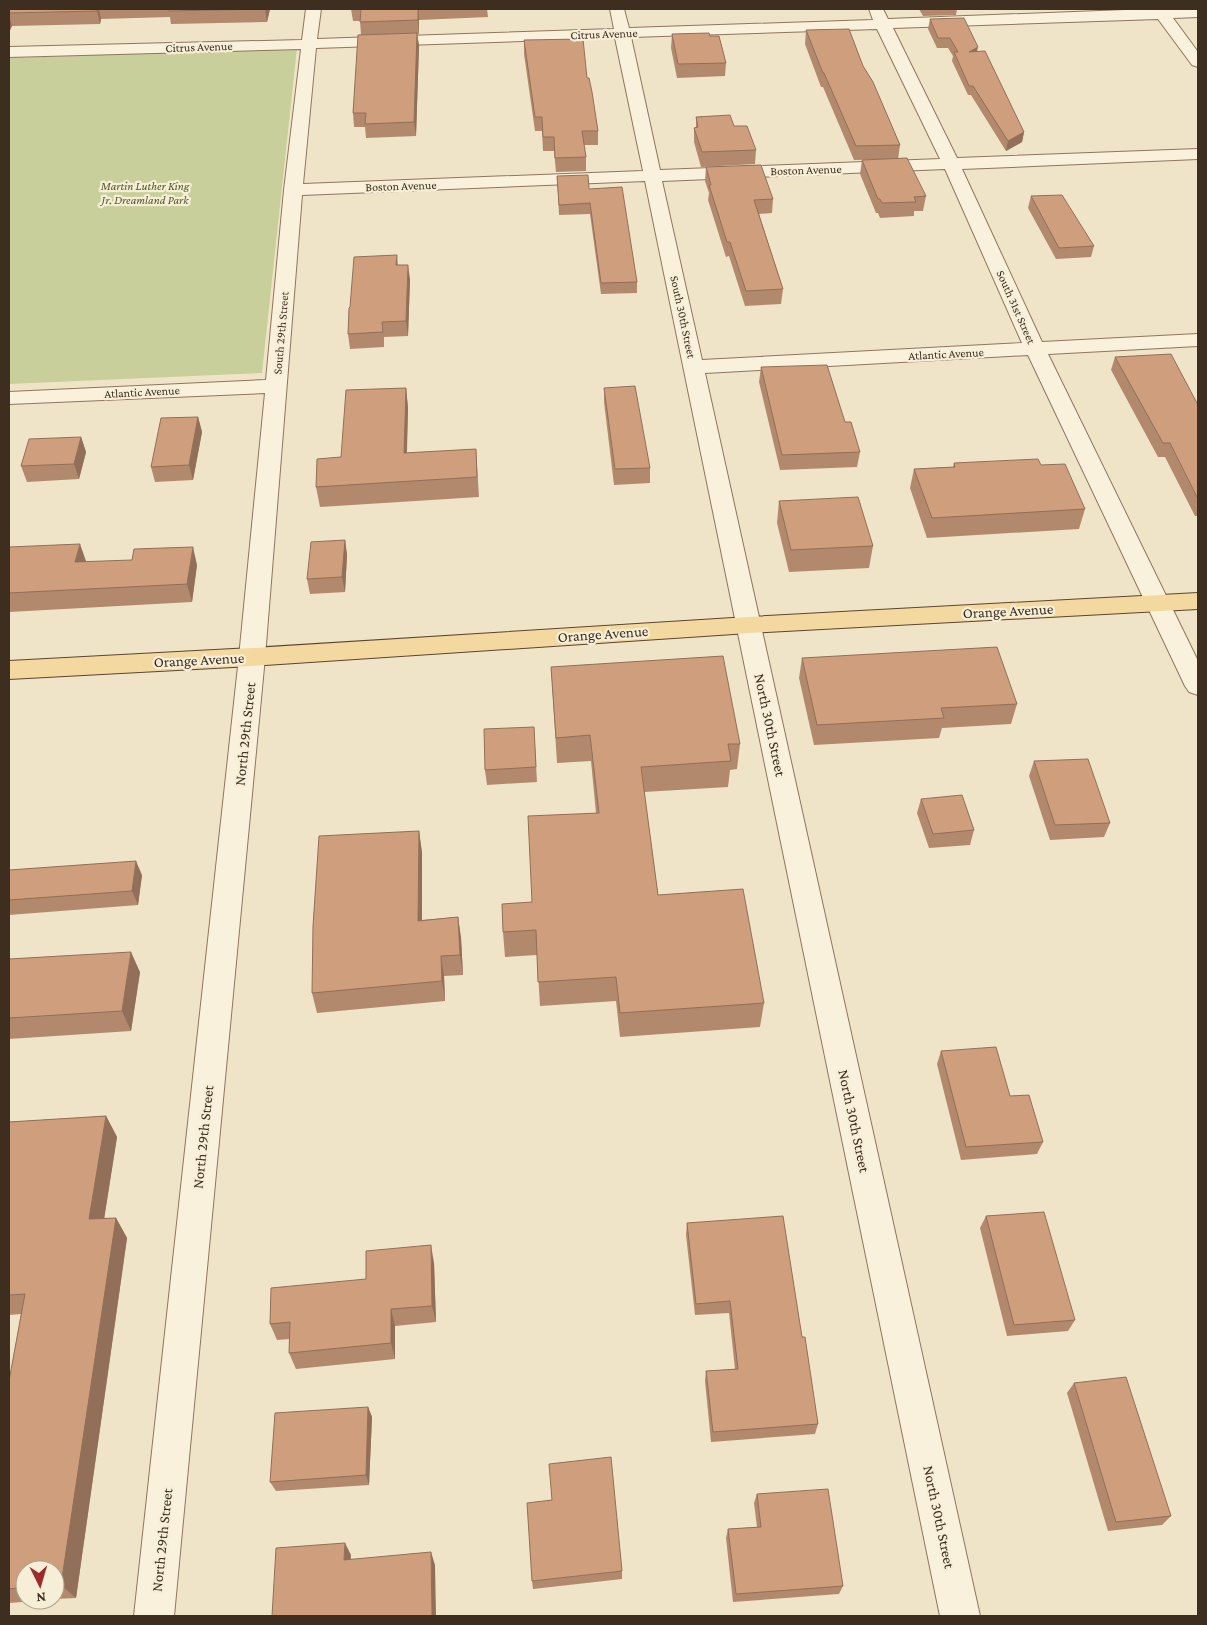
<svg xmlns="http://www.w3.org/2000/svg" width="1207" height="1625" viewBox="0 0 1207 1625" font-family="'Crimson Pro',serif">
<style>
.green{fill:#c9cf9b}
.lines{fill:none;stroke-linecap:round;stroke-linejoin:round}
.minor-casing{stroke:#8d765c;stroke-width:2}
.major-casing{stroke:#5b4430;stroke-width:2}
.minor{fill:#faf1dc;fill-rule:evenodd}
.major{fill:#f3d9a0;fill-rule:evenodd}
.wall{fill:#b2896c}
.shaded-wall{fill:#916f58}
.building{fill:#cf9f7d;stroke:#916f58}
.labels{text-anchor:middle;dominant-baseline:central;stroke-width:4.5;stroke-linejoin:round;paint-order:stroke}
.far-street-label{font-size:12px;fill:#3d2e20;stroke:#f7eed8}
.far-park-label{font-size:12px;font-style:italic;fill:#4d5a26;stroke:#f7eed8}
.street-label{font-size:15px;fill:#3d2e20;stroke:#f7eed8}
</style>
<rect width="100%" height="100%" fill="#f0e4c8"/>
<polygon class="green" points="297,48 262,373 9,384 9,58"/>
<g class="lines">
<defs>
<path id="minor" d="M306 9H321L317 39 614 29 610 9H624L629 28 873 20 869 9H883L888 19 1151 9H1198V17L1173 18 1198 52V67L1192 65 1158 19 893 28 957 158 1198 149V159L962 169 1042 342 1198 334V346L1048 354 1198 661V695L1189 692 1185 686 1028 355 705 373 980 1616H940L645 181 302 195 265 657 174 1616H134L239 657 265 393 9 404V392L266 380 284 190 301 49 9 57V47L302 40ZM877 29 940 159 660 170 631 37ZM615 38 643 171 303 184 316 48ZM945 169 1022 343 702 360 662 181Z"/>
<polygon id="major" points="1198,593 1198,609 749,633 252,666 9,679 9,661 252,648 749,617"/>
</defs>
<use href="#minor" class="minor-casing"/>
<use href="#major" class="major-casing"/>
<use href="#minor" class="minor"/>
<use href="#major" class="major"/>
</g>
<g class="wall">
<polygon points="9,9 270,9 267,22 171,24 170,17 101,19 100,24 12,26 10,30 9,30"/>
<polygon points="351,9 487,9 488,17 419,20 419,34 417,34 419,46 416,136 366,138 365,127 354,127 353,113 361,35 360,21 353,21"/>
<polygon points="919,9 957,9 956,15 923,16"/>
<polygon points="930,19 977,51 1024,132 1022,142 1006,151 971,95 968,95 952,61 953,56 948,48 937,48 928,29"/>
<polygon points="806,30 863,66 900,145 898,159 854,160 823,87 821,87 805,44"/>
<polygon points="672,34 710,36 726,63 725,76 677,78 671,48"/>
<polygon points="524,40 587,78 598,131 598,145 584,145 586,157 586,171 556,172 554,151 543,151 542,131 535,131 524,54"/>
<polygon points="696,117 734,126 756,150 755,164 701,167 694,142 694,128 696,128"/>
<polygon points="862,160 926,196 923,211 914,211 914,216 880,218 878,213 876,213 860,174"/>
<polygon points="706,167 773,199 772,213 759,214 783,289 781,304 745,306 729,256 726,257 708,200 709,193 705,181"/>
<polygon points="557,176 589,189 637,282 637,293 601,294 590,214 559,215"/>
<polygon points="1031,196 1094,246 1091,257 1056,259 1028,208"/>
<polygon points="397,255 398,265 410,279 408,336 384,337 384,347 350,349 348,334 350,307"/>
<polygon points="1115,357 1198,405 1198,516 1195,516 1165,457 1158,457 1111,370"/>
<polygon points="761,367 845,422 860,452 857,467 780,470 759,382"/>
<polygon points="406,388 408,408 407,453 476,449 479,497 320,507 316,487 341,457"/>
<polygon points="604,388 650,468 650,483 614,485 604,402"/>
<polygon points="198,417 202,432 193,480 155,482 151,467"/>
<polygon points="81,437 86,452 79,479 27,482 21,466"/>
<polygon points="954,463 1085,509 1079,529 927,538 910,488 914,469 953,467"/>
<polygon points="779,501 873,546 869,568 789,572 777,523"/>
<polygon points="345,540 347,555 345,592 310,594 307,579"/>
<polygon points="9,547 86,562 197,565 192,602 9,612"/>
<polygon points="802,658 1017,704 1011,724 942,728 939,738 814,745 799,678"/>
<polygon points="551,667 740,744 737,769 730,770 728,787 644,792 658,895 764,1003 760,1027 620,1037 616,1001 540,1006 537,955 505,957 503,932 532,902 596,813 591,761 557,763"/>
<polygon points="534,727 537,782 487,785 485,770"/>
<polygon points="1034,761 1110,823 1104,837 1050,840 1029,776"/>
<polygon points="921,799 974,830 970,845 929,848 917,813"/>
<polygon points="419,831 422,853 422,920 458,917 461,938 463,975 444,976 445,1001 317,1013 312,993"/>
<polygon points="9,870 142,875 138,905 9,915"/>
<polygon points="9,959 140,972 131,1031 9,1039"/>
<polygon points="941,1051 1010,1096 1043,1142 1037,1154 961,1160 937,1064"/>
<polygon points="106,1116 117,1137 104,1218 116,1218 127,1238 76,1598 55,1599 55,1570 25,1570 25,1600 47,1600 9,1603 9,1381 21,1314 9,1315 9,1122"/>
<polygon points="986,1216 1075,1320 1068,1331 1007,1336 980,1228"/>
<polygon points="687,1223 802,1337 818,1424 815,1434 711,1442 705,1381 706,1371 735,1369 729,1313 695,1315 686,1235"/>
<polygon points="434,1263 436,1322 395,1326 395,1359 296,1369 289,1353 290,1339 277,1340 270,1324 366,1279"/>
<polygon points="1074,1383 1171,1516 1162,1525 1108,1531 1067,1393"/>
<polygon points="368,1407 372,1417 369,1485 276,1491 270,1482"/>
<polygon points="757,1494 843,1586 839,1594 733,1602 726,1538 728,1529 757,1527 754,1503"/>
<polygon points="622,1571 622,1579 533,1589 532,1581"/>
</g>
<g class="shaded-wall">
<polygon points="97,9 99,9 101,19 100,24 97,11"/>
<polygon points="265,9 270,9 267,22"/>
<polygon points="418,9 419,20 419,34 418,20"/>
<polygon points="9,15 12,26 10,30 9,25"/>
<polygon points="417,33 419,46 416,136 414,122"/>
<polygon points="978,47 976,56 969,52"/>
<polygon points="1024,132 1022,142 1006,151 1008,141"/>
<polygon points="408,265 410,279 408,336 406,321"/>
<polygon points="406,388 408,408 406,473 404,453"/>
<polygon points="198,417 202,432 193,480 189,465"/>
<polygon points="81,437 86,452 79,479 74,464"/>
<polygon points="345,540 347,555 345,592 342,577"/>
<polygon points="80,544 86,561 82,580 75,562"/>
<polygon points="193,547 197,565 192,602 187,584"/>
<polygon points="419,831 422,853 422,941 418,921"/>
<polygon points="136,861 142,875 138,905 132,891"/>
<polygon points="458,917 461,938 463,975 460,955"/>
<polygon points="131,952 140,972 131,1031 122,1011"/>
<polygon points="441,956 444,976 445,1001 442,981"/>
<polygon points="106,1116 117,1137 101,1239 89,1219"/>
<polygon points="116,1218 127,1238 76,1598 61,1585"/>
<polygon points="431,1245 434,1263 436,1322 432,1306"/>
<polygon points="391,1309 395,1326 395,1359 391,1343"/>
<polygon points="368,1407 372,1417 369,1485 366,1475"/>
<polygon points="345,1543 351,1555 350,1572 344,1560"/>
<polygon points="431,1552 435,1565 436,1616 432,1616"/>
</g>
<g class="building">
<polygon points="9,9 97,9 97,11 9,13"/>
<polygon points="169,9 265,9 169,11"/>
<polygon points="361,9 418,9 418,20 360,22"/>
<polygon points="964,18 978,47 969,52 985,51 1024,132 1008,141 973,86 969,86 954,52 958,52 950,38 938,38 930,19"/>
<polygon points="849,29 863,66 873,82 900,145 856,146 824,73 823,73 806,30"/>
<polygon points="417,33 414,122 365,124 366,113 353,113 358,35"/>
<polygon points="709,33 710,36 719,36 726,63 678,64 672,34"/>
<polygon points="583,39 587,78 589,78 592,92 598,131 582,131 586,157 555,158 554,137 543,137 542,117 535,117 524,40"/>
<polygon points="730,115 734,126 747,126 756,150 702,152 694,128 698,127 696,117"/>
<polygon points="907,158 926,196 914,197 916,202 882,203 880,199 878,199 862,160"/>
<polygon points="761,165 773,199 754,200 783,289 746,291 730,242 727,242 709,185 711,185 706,167"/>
<polygon points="588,175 589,189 622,187 637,282 601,283 590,203 559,205 557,176"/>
<polygon points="1062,195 1094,246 1059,248 1031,196"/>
<polygon points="397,255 396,265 408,265 406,321 382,322 383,332 348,334 349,308 350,307 354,257"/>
<polygon points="1171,354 1198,405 1198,499 1170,443 1163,443 1115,357"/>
<polygon points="827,365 845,422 851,422 860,452 782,455 761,367"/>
<polygon points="635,386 650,468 615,469 604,388"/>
<polygon points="406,388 404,453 476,449 477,477 316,487 317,459 341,457 346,390"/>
<polygon points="198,417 189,465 151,467 161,418"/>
<polygon points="81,437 74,464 21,466 29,439"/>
<polygon points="1038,459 1041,465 1065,464 1085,509 932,518 914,469 955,467 954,463"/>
<polygon points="858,497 873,546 791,550 779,501"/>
<polygon points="345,540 342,577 307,579 311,542"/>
<polygon points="80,544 75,562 132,560 134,549 193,547 187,584 9,593 9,547"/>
<polygon points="997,647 1017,704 941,708 944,718 817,725 802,658"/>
<polygon points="723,656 740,744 728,744 731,761 641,767 658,895 743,889 764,1003 620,1013 616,977 538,982 536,930 503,932 502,904 532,902 528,816 599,813 590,735 556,738 551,667"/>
<polygon points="534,727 536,767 485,770 484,729"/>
<polygon points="1088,759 1110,823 1055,825 1034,761"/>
<polygon points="962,795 974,830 933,834 921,799"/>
<polygon points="419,831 418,921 458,917 460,955 441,956 442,981 312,993 313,926 319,836"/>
<polygon points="136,861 132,891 9,900 9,870"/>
<polygon points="131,952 122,1011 9,1018 9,959"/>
<polygon points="996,1047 1010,1096 1029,1095 1043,1142 966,1147 941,1051"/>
<polygon points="106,1116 89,1219 116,1218 61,1585 55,1585 55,1570 25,1570 25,1587 9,1589 9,1381 25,1294 9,1295 9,1122"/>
<polygon points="1044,1212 1075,1320 1014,1325 986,1216"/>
<polygon points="783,1216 802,1337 805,1337 818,1424 713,1432 706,1371 738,1369 730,1301 696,1304 687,1223"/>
<polygon points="431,1245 432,1306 391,1309 391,1343 289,1353 290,1322 270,1324 271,1288 366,1279 366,1251"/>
<polygon points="1126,1377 1171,1516 1116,1522 1074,1383"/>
<polygon points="368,1407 366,1475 270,1482 275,1413"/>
<polygon points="611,1457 622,1571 532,1581 527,1503 552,1500 549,1464"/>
<polygon points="828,1489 843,1586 736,1594 728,1529 761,1527 757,1494"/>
<polygon points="345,1543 344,1560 431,1552 432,1616 272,1616 276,1548"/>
</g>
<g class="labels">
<g class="far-street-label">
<text transform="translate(604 34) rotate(-2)">Citrus Avenue</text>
<text transform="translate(199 47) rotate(-2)">Citrus Avenue</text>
<text transform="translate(806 170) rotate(-2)">Boston Avenue</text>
<text transform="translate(401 186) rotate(-2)">Boston Avenue</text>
<text transform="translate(1016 307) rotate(66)">South 31st Street</text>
<text transform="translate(683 317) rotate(78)">South 30th Street</text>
<text transform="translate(281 333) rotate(-85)">South 29th Street</text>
<text transform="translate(946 354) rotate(-3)">Atlantic Avenue</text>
<text transform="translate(142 392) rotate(-3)">Atlantic Avenue</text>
</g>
<g class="far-park-label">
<text x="145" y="186">Martin Luther King<tspan x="145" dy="14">Jr. Dreamland Park</tspan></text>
</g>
<g class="street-label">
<text transform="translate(1008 611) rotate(-3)">Orange Avenue</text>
<text transform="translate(603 634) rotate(-4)">Orange Avenue</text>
<text transform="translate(199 660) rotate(-3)">Orange Avenue</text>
<text transform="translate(770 725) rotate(78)">North 30th Street</text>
<text transform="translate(245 734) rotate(-84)">North 29th Street</text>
<text transform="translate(854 1121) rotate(78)">North 30th Street</text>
<text transform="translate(203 1137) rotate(-84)">North 29th Street</text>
<text transform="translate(939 1517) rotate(78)">North 30th Street</text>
<text transform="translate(162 1540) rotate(-84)">North 29th Street</text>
</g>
</g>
<rect width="1207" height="1625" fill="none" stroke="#3d2e20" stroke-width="20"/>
<g transform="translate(40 1585) rotate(175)"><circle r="24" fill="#f7eed8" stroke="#ada18e"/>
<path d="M0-4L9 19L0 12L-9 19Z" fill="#9e2a2b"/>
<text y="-8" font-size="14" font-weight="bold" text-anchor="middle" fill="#3d2e20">N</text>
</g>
</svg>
